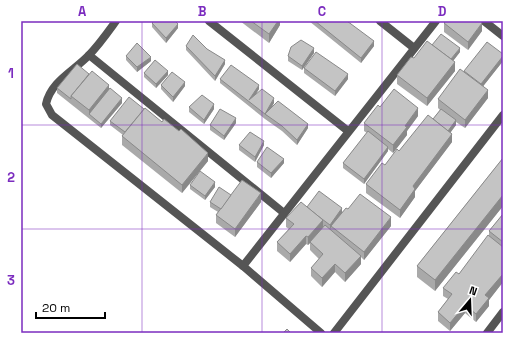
<svg xmlns="http://www.w3.org/2000/svg" width="524" height="354" viewBox="0 0 524 354" font-family="'Space Grotesk',sans-serif">
<style>
.lines{fill:none;stroke-linecap:round;stroke-linejoin:round}
.minor{stroke:#555;stroke-width:8}
.wall{fill:#a9a9a9}
.shaded-wall{fill:#898989}
.building{fill:#c4c4c4;stroke:#898989}
.grid{fill:none;stroke:#7b2cbf;stroke-width:1;stroke-opacity:0.55}
.neatline{fill:none;stroke:#7b2cbf;stroke-width:1.5}
.grid-label{font-size:13px;text-anchor:middle;font-weight:bold;fill:#7b2cbf}
</style>
<rect width="100%" height="100%" fill="#fff"/>
<g class="lines">
<g class="minor">
<path d="M116 21C108 32 99 45 89 55 74 71 51 81 46 104L52 115 243 266 321 333"/>
<polyline points="209,21 348,131"/>
<polyline points="380,21 414,48"/>
<polyline points="484,21 503,36"/>
<polyline points="89,55 284,213"/>
<polyline points="243,266 436,21"/>
<polyline points="334,333 503,115"/>
<polyline points="487,333 503,312"/>
</g>
</g>
<g class="wall">
<polygon points="240,21 280,21 280,25 269,43"/>
<polygon points="309,21 347,21 374,46 361,63"/>
<polygon points="152,23 178,28 166,43 152,27"/>
<polygon points="444,23 482,31 468,50 444,32"/>
<polygon points="432,45 460,52 453,61 455,71 427,106 397,84 397,75 414,58"/>
<polygon points="186,46 207,49 225,64 215,81 186,50"/>
<polygon points="314,53 302,70 288,61 288,56"/>
<polygon points="503,54 503,61 483,86 488,98 465,128 456,122 456,125 451,132 452,142 415,191 415,197 400,218 366,193 366,184 399,151 433,119 440,110 438,108 438,99 464,72"/>
<polygon points="126,56 151,61 137,72 126,60"/>
<polygon points="304,68 348,79 335,96 304,73"/>
<polygon points="144,73 168,75 156,88 144,77"/>
<polygon points="89,74 109,89 122,103 101,128 57,93 57,88"/>
<polygon points="220,79 259,89 256,94 274,103 270,109 308,128 297,145 282,131 265,119 220,83"/>
<polygon points="161,85 185,86 173,102 161,89"/>
<polygon points="189,107 214,109 204,124 189,112"/>
<polygon points="380,107 418,116 407,131 407,135 393,153 388,149 388,151 364,184 343,168 343,163 367,133 364,131 364,123"/>
<polygon points="110,121 208,161 182,193 122,145 122,136 123,135 110,125"/>
<polygon points="236,123 224,140 210,130 210,125"/>
<polygon points="239,145 264,145 255,162 239,150"/>
<polygon points="503,158 503,206 435,291 417,277 417,266"/>
<polygon points="257,162 284,163 271,178 257,167"/>
<polygon points="190,185 215,187 205,200 190,189"/>
<polygon points="231,195 261,202 235,237 216,223 216,215 218,212 210,207 210,202"/>
<polygon points="307,207 342,212 348,209 391,226 364,260 361,257 361,264 345,282 335,272 322,287 311,276 311,268 319,259 310,250 310,243 308,245 306,244 290,262 277,251 277,242 289,229 286,227 286,218"/>
<polygon points="503,214 503,282 489,300 489,306 476,322 465,313 450,331 438,321 438,312 448,299 443,296 443,288 459,274 489,236 489,231"/>
</g>
<g class="shaded-wall">
<polygon points="278,21 280,21 280,25 269,43 269,34"/>
<polygon points="482,23 482,31 468,50 468,42"/>
<polygon points="178,24 178,28 166,43 166,38"/>
<polygon points="374,41 374,46 361,63 361,58"/>
<polygon points="314,48 314,53 302,70 302,66"/>
<polygon points="460,48 460,52 449,66 449,62"/>
<polygon points="503,56 503,61 481,89 481,84"/>
<polygon points="151,57 151,61 137,72 137,67"/>
<polygon points="225,60 225,64 215,81 215,76"/>
<polygon points="455,62 455,71 427,106 427,98"/>
<polygon points="168,71 168,75 156,88 156,84"/>
<polygon points="348,74 348,79 335,96 335,91"/>
<polygon points="185,82 185,86 173,102 173,97"/>
<polygon points="109,85 109,93 89,114 89,110"/>
<polygon points="259,85 259,89 250,103 249,100"/>
<polygon points="488,90 488,98 465,128 465,120"/>
<polygon points="122,98 122,103 101,128 101,124"/>
<polygon points="274,98 274,103 267,116 265,114"/>
<polygon points="214,104 214,109 204,124 204,120"/>
<polygon points="418,108 418,116 407,131 407,135 393,153 393,145 405,126"/>
<polygon points="236,118 236,123 224,140 224,136"/>
<polygon points="456,120 456,125 446,138 446,133"/>
<polygon points="308,124 308,128 297,145 297,140"/>
<polygon points="452,134 452,142 415,191 415,197 400,218 400,210 413,186"/>
<polygon points="264,141 264,145 255,162 255,157"/>
<polygon points="388,147 388,151 364,184 364,179"/>
<polygon points="208,153 208,161 182,193 182,185"/>
<polygon points="284,159 284,163 271,178 271,173"/>
<polygon points="215,182 215,187 205,200 205,196"/>
<polygon points="261,193 261,202 235,237 235,229"/>
<polygon points="503,195 503,206 435,291 435,280"/>
<polygon points="342,208 342,213 330,229 330,225"/>
<polygon points="391,217 391,226 364,260 364,252"/>
<polygon points="323,220 323,229 310,242 310,243 308,245 308,237"/>
<polygon points="306,236 306,244 290,262 290,254"/>
<polygon points="361,256 361,264 345,282 345,273"/>
<polygon points="335,264 335,272 322,287 322,278"/>
<polygon points="503,274 503,282 489,300 489,306 476,322 476,314 485,295"/>
<polygon points="465,305 465,313 450,331 450,323"/>
</g>
<g class="building">
<polygon points="154,21 175,21 178,24 166,38 152,23"/>
<polygon points="251,21 278,21 269,34"/>
<polygon points="315,21 347,21 374,41 361,58"/>
<polygon points="446,21 480,21 482,23 468,42 444,23"/>
<polygon points="441,34 460,48 451,59 432,45"/>
<polygon points="193,35 207,49 225,60 215,76 186,46"/>
<polygon points="301,40 314,48 302,66 288,56 291,47"/>
<polygon points="427,41 455,62 427,98 397,75 411,57 414,58"/>
<polygon points="487,42 503,54 503,56 481,84 464,71"/>
<polygon points="137,43 151,57 137,67 126,56"/>
<polygon points="316,52 348,74 335,91 304,68"/>
<polygon points="155,60 168,71 156,84 144,73"/>
<polygon points="77,64 89,74 71,96 71,99 57,88"/>
<polygon points="231,65 259,85 249,100 262,89 274,98 265,114 220,79"/>
<polygon points="460,69 488,90 465,120 438,99"/>
<polygon points="92,71 109,85 89,110 71,96"/>
<polygon points="172,72 185,82 173,97 161,85"/>
<polygon points="110,88 122,98 101,124 89,114"/>
<polygon points="394,89 418,108 405,126 407,127 393,145 364,123 378,105 380,107"/>
<polygon points="202,95 214,104 204,120 189,107"/>
<polygon points="129,97 144,109 125,132 110,121"/>
<polygon points="278,101 308,124 297,140 282,126 265,114"/>
<polygon points="145,108 162,122 164,119 179,131 181,129 208,153 182,185 122,136"/>
<polygon points="220,109 236,118 224,136 210,125"/>
<polygon points="441,109 456,120 448,131 433,119"/>
<polygon points="428,115 452,134 413,186 415,189 400,210 366,184 382,163 385,165 397,149 399,151"/>
<polygon points="368,131 388,147 364,179 343,163"/>
<polygon points="250,132 264,141 255,157 239,145"/>
<polygon points="267,147 284,159 271,173 257,162"/>
<polygon points="503,158 503,195 435,280 417,266"/>
<polygon points="200,171 215,182 205,196 190,185"/>
<polygon points="242,180 261,193 235,229 216,215"/>
<polygon points="219,187 231,195 221,209 210,202"/>
<polygon points="319,191 342,208 330,225 318,216 307,207"/>
<polygon points="360,194 391,217 364,252 331,226 346,208 348,209"/>
<polygon points="301,202 323,220 308,237 306,236 290,254 277,242 294,224 286,218"/>
<polygon points="503,214 503,242 489,231"/>
<polygon points="325,225 361,256 345,273 335,264 322,278 311,268 323,254 310,242"/>
<polygon points="488,235 503,247 503,274 485,295 489,298 476,314 465,305 450,323 438,312 452,294 443,288 456,272 459,274"/>
<polygon points="287,329 291,333 283,333"/>
</g>
<path class="grid" d="M142 21V333M262 21V333M382 21V333M21 125H503M21 229H503"/>
<rect width="524" height="354" fill="none" stroke="#ffffff" stroke-width="44"/>
<g transform="translate(470 300) rotate(19)" stroke="#ffffff" stroke-width="3" paint-order="stroke">
<path d="M0-3L7 15L0 10L-7 15Z" fill="#000000"/>
<text y="-6" font-size="11" font-weight="bold" text-anchor="middle" fill="#000000">N</text>
</g>
<path d="M36 312v6h69v-6" fill="none" stroke="#000000" stroke-width="2"/>
<text x="42" y="312" font-size="12" fill="#000000" stroke="#ffffff" stroke-width="3" paint-order="stroke">20 m</text>
<rect x="22" y="22" width="480" height="310" class="neatline"/>
<g class="grid-label">
<text x="82" y="16">A</text>
<text x="202" y="16">B</text>
<text x="322" y="16">C</text>
<text x="442" y="16">D</text>
<text x="11" y="78">1</text>
<text x="11" y="182">2</text>
<text x="11" y="285">3</text>
</g>
</svg>
